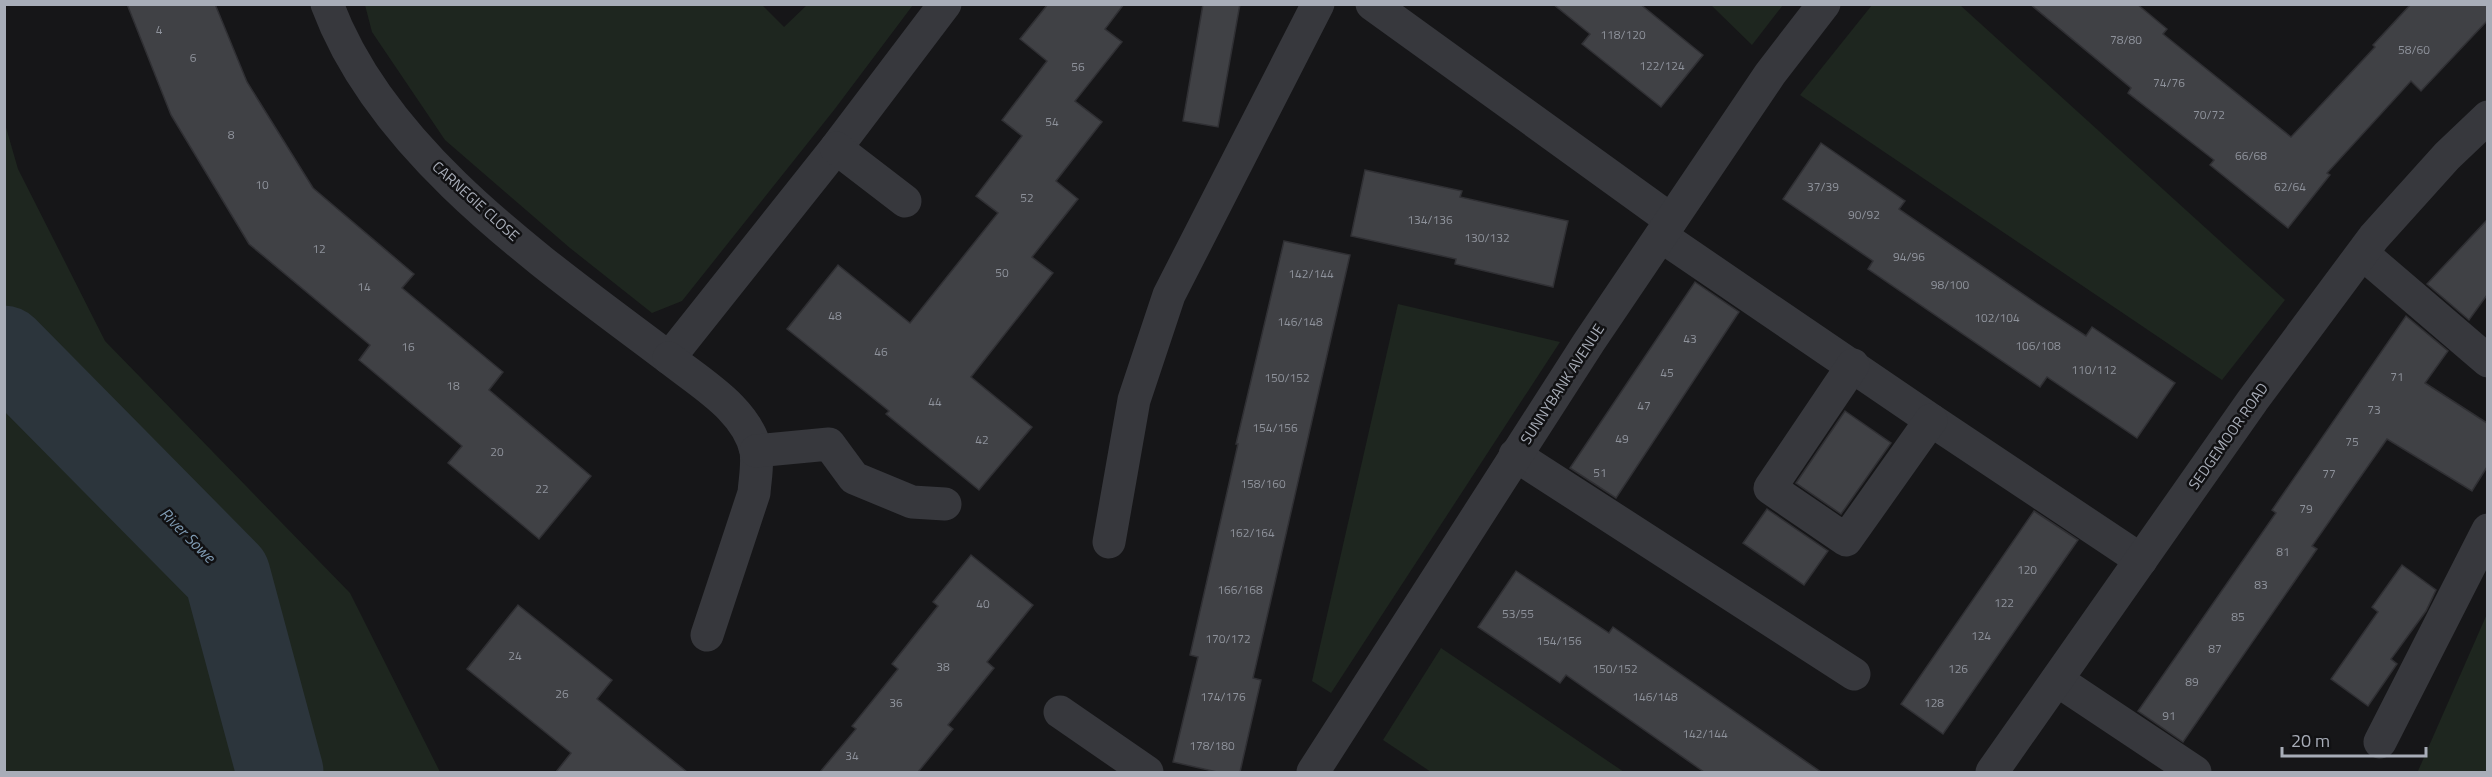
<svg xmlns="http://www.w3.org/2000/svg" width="2492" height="777" viewBox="0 0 2492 777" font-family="'Titillium Web',sans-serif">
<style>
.green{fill:#1e261f}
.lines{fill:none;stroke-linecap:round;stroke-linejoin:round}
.river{stroke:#2c353c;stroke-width:87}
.building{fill:#404145;stroke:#303034;stroke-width:1.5}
.minor{stroke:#37383d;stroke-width:33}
.labels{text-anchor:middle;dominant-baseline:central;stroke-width:5;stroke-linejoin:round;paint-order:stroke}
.number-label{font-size:12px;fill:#8e929b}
.street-label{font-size:15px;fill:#a8adb8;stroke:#111113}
.water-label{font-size:16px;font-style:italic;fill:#7f9bb3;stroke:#111113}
</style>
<rect width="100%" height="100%" fill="#161618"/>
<g class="green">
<polygon points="365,5 762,5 784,27 807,5 913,5 834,110 682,301 652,313 570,248 445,140 372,32"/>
<polygon points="1711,5 1783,5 1752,45"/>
<polygon points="1872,5 1960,5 2285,300 2222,380 1800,95"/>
<polygon points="5,124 18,169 105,341 350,593 440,772 5,772"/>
<polygon points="1398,304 1560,342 1331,693 1312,681"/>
<polygon points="2487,614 2487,772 2417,772 2418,771"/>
<polygon points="1441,648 1624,772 1431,772 1383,740"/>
</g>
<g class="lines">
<polyline class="river" points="4,349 227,575 280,772"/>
</g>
<g class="building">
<polygon points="127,4 215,4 247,82 313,188 414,274 402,288 503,372 489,390 591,476 539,539 448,463 462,446 359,360 370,345 249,244 171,115"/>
<polygon points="1048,4 1124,4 1105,29 1122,42 1075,101 1102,122 1056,181 1078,199 1032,257 1053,273 971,377 1032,427 979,490 886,414 889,411 787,329 838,265 910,323 998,213 976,196 1022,136 1002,120 1047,61 1020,39"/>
<polygon points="1203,4 1240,4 1218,127 1183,121"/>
<polygon points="1553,4 1640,4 1703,55 1661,107 1582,44 1590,34"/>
<polygon points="2030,4 2137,4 2167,29 2163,34 2291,137 2375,47 2373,45 2411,4 2487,4 2487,21 2421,91 2411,81 2327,173 2330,175 2288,228 2210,165 2214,160 2128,93 2131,88"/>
<polygon points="1821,143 1905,201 1899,209 2036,303 2086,336 2092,327 2175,383 2137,438 2047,377 2040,387 1868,269 1873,261 1783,199"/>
<polygon points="1365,170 1462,191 1460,197 1568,221 1553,287 1455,264 1456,259 1351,236"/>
<polygon points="2487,220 2487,295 2469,320 2427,284"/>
<polygon points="1284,241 1350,255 1253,678 1261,680 1240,772 1217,772 1173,762 1198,657 1190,655 1238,444 1236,444"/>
<polygon points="1695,282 1739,312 1616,498 1570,468"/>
<polygon points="2406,316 2448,351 2425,383 2487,423 2487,467 2472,491 2387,439 2312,546 2317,549 2183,742 2138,711 2276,513 2272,510"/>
<polygon points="1845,411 1891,443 1841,514 1796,483"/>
<polygon points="1767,509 1828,551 1804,585 1743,543"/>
<polygon points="2034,511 2078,540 1943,734 1901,704"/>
<polygon points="971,555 1033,605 987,662 994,668 948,725 953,729 918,772 820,772 856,729 852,726 898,669 892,664 938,606 933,602"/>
<polygon points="2402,565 2436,590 2426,611 2391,659 2397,664 2368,706 2331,679 2378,612 2372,607"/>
<polygon points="1516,571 1609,633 1613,627 1821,772 1704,772 1566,675 1560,683 1478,627"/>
<polygon points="518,605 612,680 597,699 687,772 556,772 571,753 467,669"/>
</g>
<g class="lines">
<g class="minor">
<path d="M327 4C383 155 545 264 669 358L836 148 945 4"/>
<polyline points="1372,4 1671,220"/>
<polyline points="836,148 905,201"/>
<polyline points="1661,236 1931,420 2141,560"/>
<polyline points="2363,254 2488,361"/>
<path d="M669 358C700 383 747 409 756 451 758 465 755 479 754 493L707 635"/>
<polyline points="1853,365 1770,488 1846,540 1931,420"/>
<polyline points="756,451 829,444 854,478 912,502 945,504"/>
<polyline points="1515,455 1854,674"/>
<polyline points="1109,542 1134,400 1169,295 1318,4"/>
<polyline points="2057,680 2195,772"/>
<polyline points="1060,712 1147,772"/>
<polyline points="2380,742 2488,530"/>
<polyline points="1313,772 1589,342 1770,74 1824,4"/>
<polyline points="1992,772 2253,400 2374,237 2447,156 2488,117"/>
</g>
</g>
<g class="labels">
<g class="number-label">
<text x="159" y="29">4</text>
<text x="1623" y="34">118/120</text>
<text x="2126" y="39">78/80</text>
<text x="2414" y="49">58/60</text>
<text x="193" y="57">6</text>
<text x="1662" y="65">122/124</text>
<text x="1078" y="66">56</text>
<text x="2169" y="82">74/76</text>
<text x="2209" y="114">70/72</text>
<text x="1052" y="121">54</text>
<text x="231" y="134">8</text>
<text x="2251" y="155">66/68</text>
<text x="262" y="184">10</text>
<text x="1823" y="186">37/39</text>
<text x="2290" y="186">62/64</text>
<text x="1027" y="197">52</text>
<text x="1864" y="214">90/92</text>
<text x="1430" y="219">134/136</text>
<text x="1487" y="237">130/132</text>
<text x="319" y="248">12</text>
<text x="1909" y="256">94/96</text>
<text x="1002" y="272">50</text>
<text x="1311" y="273">142/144</text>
<text x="1950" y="284">98/100</text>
<text x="364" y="286">14</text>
<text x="835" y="315">48</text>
<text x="1997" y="317">102/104</text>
<text x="1300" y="321">146/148</text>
<text x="1690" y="338">43</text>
<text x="2038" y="345">106/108</text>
<text x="408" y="346">16</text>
<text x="881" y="351">46</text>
<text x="2094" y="369">110/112</text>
<text x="1667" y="372">45</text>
<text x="2397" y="376">71</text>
<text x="1287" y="377">150/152</text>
<text x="453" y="385">18</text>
<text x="935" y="401">44</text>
<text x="1644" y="405">47</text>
<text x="2374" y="409">73</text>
<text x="1275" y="427">154/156</text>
<text x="1622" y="438">49</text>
<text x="982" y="439">42</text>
<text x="2352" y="441">75</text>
<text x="497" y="451">20</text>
<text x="1600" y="472">51</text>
<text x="2329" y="473">77</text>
<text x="1263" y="483">158/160</text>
<text x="542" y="488">22</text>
<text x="2306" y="508">79</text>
<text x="1252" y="532">162/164</text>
<text x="2283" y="551">81</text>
<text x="2027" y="569">120</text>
<text x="2261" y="584">83</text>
<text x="1240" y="589">166/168</text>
<text x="2004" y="602">122</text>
<text x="983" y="603">40</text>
<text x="1518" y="613">53/55</text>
<text x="2238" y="616">85</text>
<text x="1981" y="635">124</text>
<text x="1228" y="638">170/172</text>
<text x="1559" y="640">154/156</text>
<text x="2215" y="648">87</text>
<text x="515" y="655">24</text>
<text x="943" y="666">38</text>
<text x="1615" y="668">150/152</text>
<text x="1958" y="668">126</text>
<text x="2192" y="681">89</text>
<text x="562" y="693">26</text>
<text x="1223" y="696">174/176</text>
<text x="1655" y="696">146/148</text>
<text x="896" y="702">36</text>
<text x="1934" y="702">128</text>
<text x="2169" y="715">91</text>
<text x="1705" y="733">142/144</text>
<text x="1212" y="745">178/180</text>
<text x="852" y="755">34</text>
</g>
<g class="street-label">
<text transform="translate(476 201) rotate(42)">CARNEGIE CLOSE</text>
<text transform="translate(1562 384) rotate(-57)">SUNNYBANK AVENUE</text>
<text transform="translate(2228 436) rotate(-55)">SEDGEMOOR ROAD</text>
</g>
<g class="water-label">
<text transform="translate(188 535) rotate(45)">River Sowe</text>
</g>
</g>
<rect width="2492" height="777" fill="none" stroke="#a8adb8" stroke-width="12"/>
<path d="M2282 747v9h144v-9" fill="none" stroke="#a8adb8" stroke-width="3"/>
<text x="2291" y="747" font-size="18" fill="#a8adb8" stroke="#111113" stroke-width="4.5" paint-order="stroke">20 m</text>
</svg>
